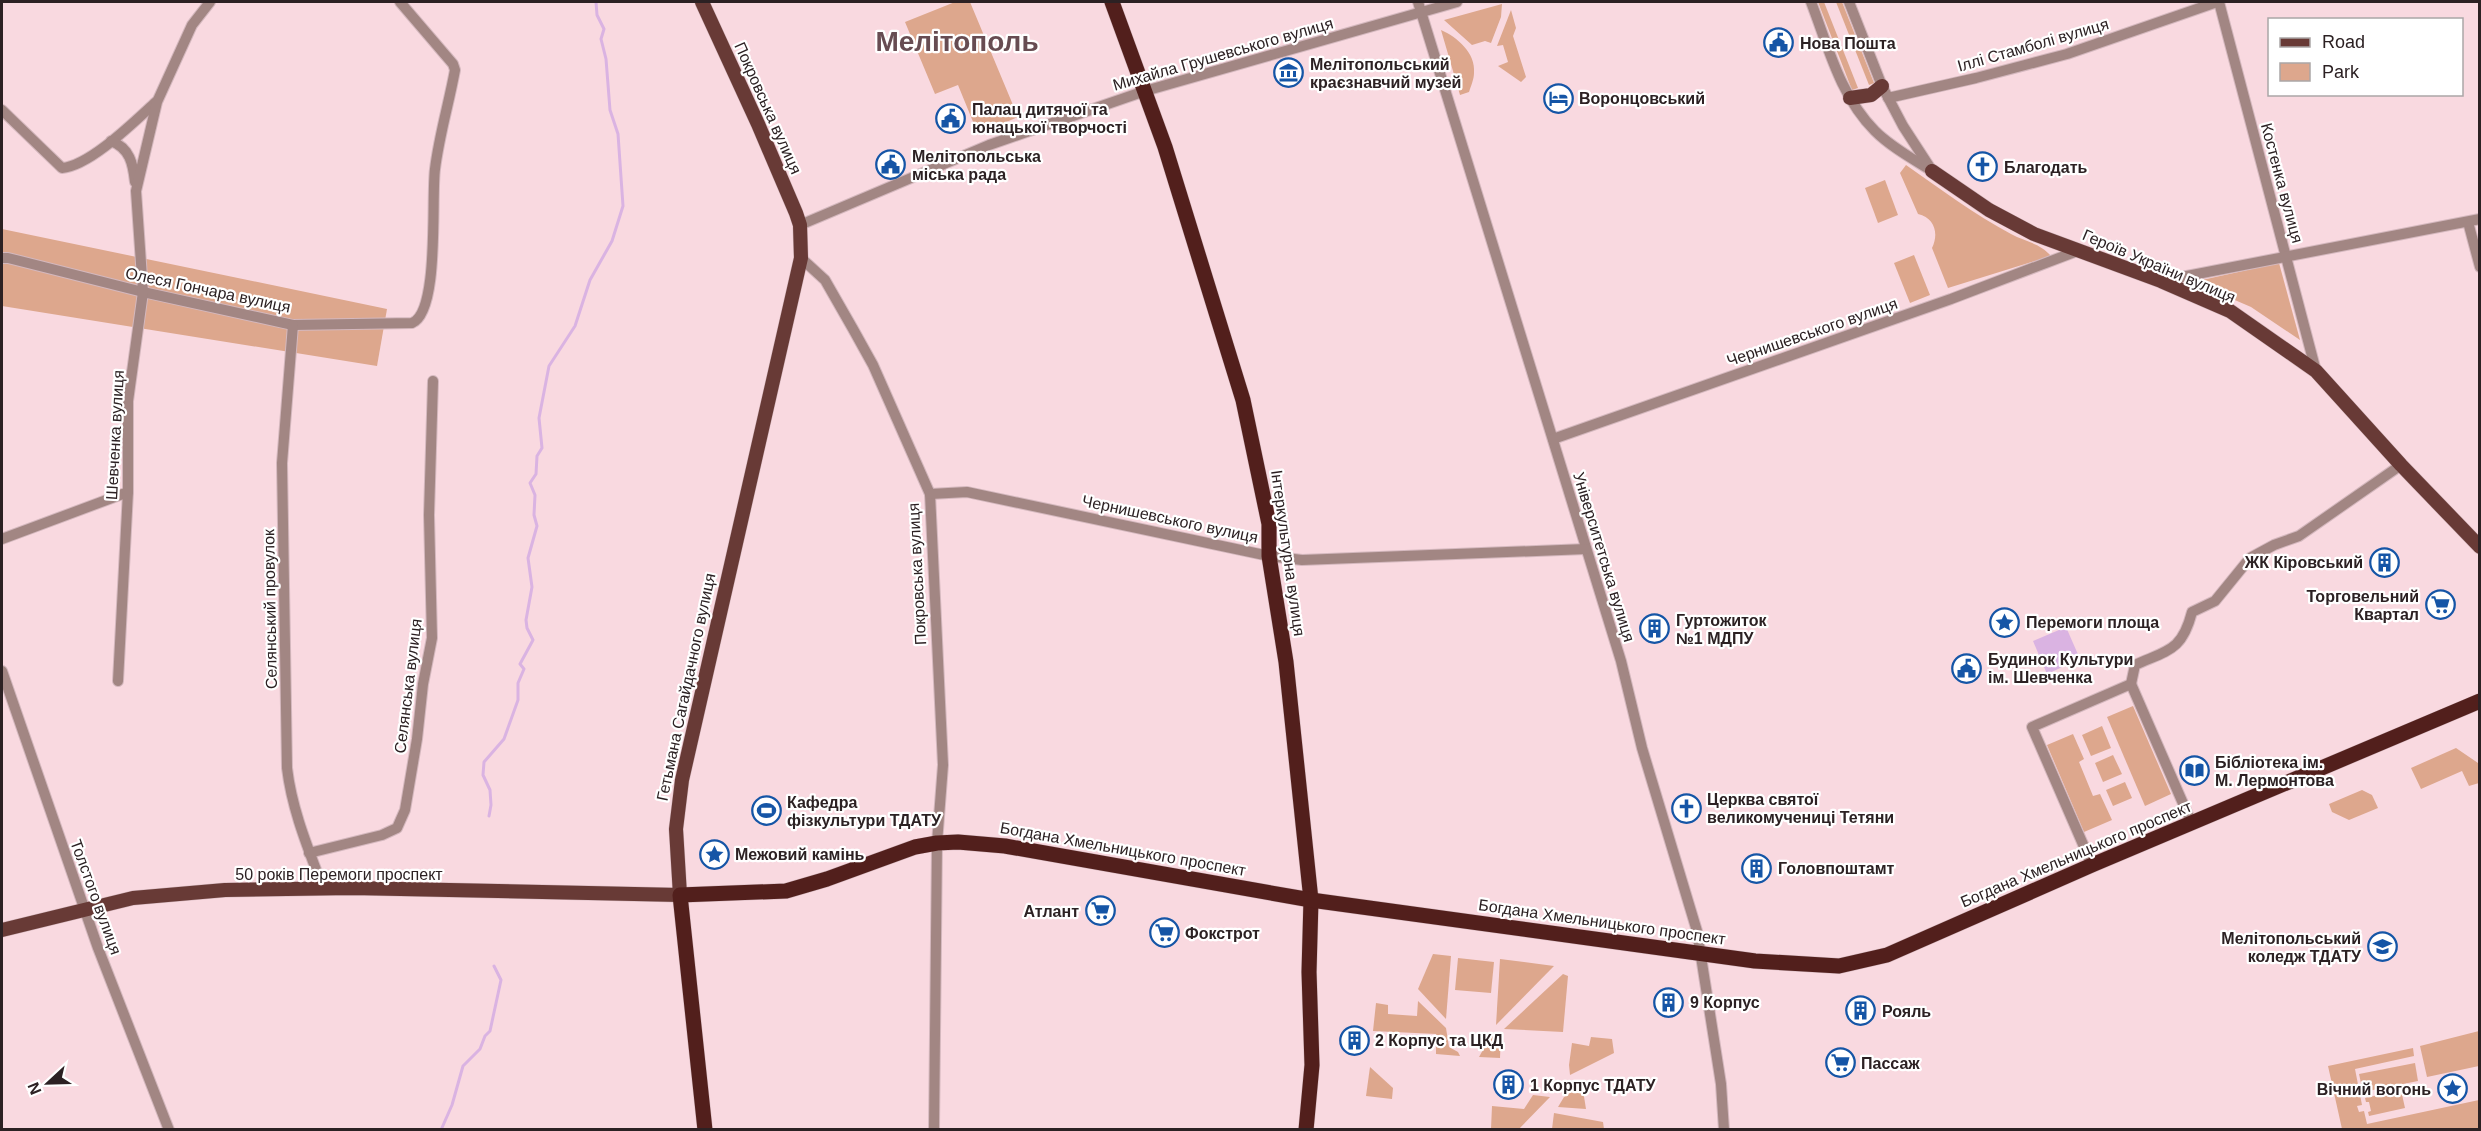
<svg xmlns="http://www.w3.org/2000/svg" width="2481" height="1131" viewBox="0 0 2481 1131" font-family="Arial,sans-serif">
<style>
.green{fill:#dda78d}
.water{fill:#dab3e2}
.lines{fill:none;stroke-linecap:round;stroke-linejoin:round}
.stream{stroke:#dab3e2;stroke-width:3}
.minor-casing{stroke:#d4b8be;stroke-width:12}
.major-casing{stroke:#d4b8be;stroke-width:15}
.highway-casing{stroke:#d4b8be;stroke-width:16}
.minor{stroke:#a28683;stroke-width:10}
.major{stroke:#683a36;stroke-width:14}
.highway{stroke:#521f1c;stroke-width:15}
.labels{text-anchor:middle;dominant-baseline:central;stroke-width:4.5;stroke-linejoin:round;paint-order:stroke}
.poi-label{font-size:16px;font-weight:bold;fill:#2c2123;stroke:#fff;text-anchor:start}
.street-label{font-size:16px;fill:#2c2123;stroke:#fff}
.town-label{font-size:28px;font-weight:bold;fill:#674c52;stroke:#fff}
</style>
<rect width="100%" height="100%" fill="#f9d9e0"/>
<g class="green">
<polygon points="955,2 970,2 1018,117 978,134 958,85 935,94 905,22"/>
<polygon points="1818,2 1824,2 1858,88 1852,90"/>
<polygon points="1836,2 1842,2 1874,83 1869,85"/>
<polygon points="1502,4 1501,17 1491,43 1485,41 1472,45 1444,20"/>
<polygon points="1511,10 1516,28 1513,36 1526,77 1521,82 1498,66 1508,62 1503,45 1497,46"/>
<path d="M1441 30C1457 37 1476 53 1474 73 1474 79 1471 86 1469 92L1460 95Z"/>
<path d="M1906 165C1940 189 1974 214 2011 234 2026 242 2040 243 2051 256L1948 288 1932 248C1939 234 1935 218 1918 214L1900 173Z"/>
<polygon points="1885,180 1898,215 1878,223 1865,188"/>
<polygon points="2,229 387,309 377,366 2,306"/>
<polygon points="1914,255 1930,295 1910,303 1894,263"/>
<polygon points="2279,263 2300,340 2251,307 2193,282"/>
<polygon points="2133,706 2171,794 2145,806 2107,717"/>
<polygon points="2102,726 2111,748 2091,756 2082,735"/>
<polygon points="2073,734 2084,759 2079,762 2093,796 2100,794 2112,820 2084,832 2047,745"/>
<polygon points="2456,748 2478,763 2479,783 2469,786 2462,771 2421,789 2411,768"/>
<polygon points="2113,755 2122,774 2103,782 2095,763"/>
<polygon points="2125,782 2132,798 2113,806 2106,790"/>
<polygon points="2362,790 2372,795 2378,808 2349,820 2332,812 2329,804"/>
<polygon points="1433,954 1451,956 1446,1019 1418,989"/>
<polygon points="1458,958 1494,962 1491,993 1455,990"/>
<polygon points="1500,959 1554,966 1496,1025"/>
<polygon points="1563,974 1568,976 1563,1032 1504,1029"/>
<polygon points="1418,1001 1446,1028 1449,1047 1458,1052 1460,1056 1436,1054 1436,1034 1373,1031 1376,1003 1388,1005 1388,1014 1417,1016"/>
<polygon points="2479,1031 2479,1066 2427,1077 2420,1046"/>
<polygon points="1492,1034 1501,1035 1500,1058 1479,1057"/>
<polygon points="1591,1037 1612,1039 1614,1053 1570,1075 1569,1065 1572,1043 1589,1046"/>
<polygon points="2413,1048 2414,1056 2355,1069 2362,1105 2357,1106 2359,1112 2364,1111 2367,1124 2479,1100 2479,1129 2342,1129 2328,1066"/>
<polygon points="2415,1063 2418,1081 2363,1092 2359,1074"/>
<polygon points="1370,1067 1393,1088 1392,1099 1366,1096"/>
<polygon points="1582,1084 1586,1109 1558,1107 1564,1097"/>
<polygon points="2401,1090 2405,1108 2369,1116 2368,1112 2371,1111 2369,1102 2366,1102 2365,1098"/>
<polygon points="1533,1095 1550,1097 1519,1129 1491,1129 1492,1106 1524,1109"/>
<polygon points="1554,1113 1603,1122 1604,1129 1552,1129"/>
</g>
<polygon class="water" points="2066,627 2080,659 2047,674 2033,641"/>
<g class="lines">
<g class="stream">
<polyline points="489,816 491,805 490,790 483,775 484,762 504,739 518,700 518,683 524,669 520,664 533,640 527,628 526,620 532,587 528,558 537,526 534,515 535,495 530,483 536,474 537,456 542,448 539,418 549,366 575,326 590,280 612,241 623,206 618,134 610,110 606,59 601,39 604,29 597,15 596,2"/>
<polyline points="441,1130 452,1105 463,1066 480,1049 485,1036 490,1031 501,980 494,966"/>
</g>
<defs>
<g id="minor">
<polyline points="1418,2 1621,661 1642,748 1697,931 1721,1084 1724,1130"/>
<path d="M1811 2C1828 46 1840 96 1875 131 1891 147 1913 159 1932 171"/>
<polyline points="1849,2 1882,86 1903,126 1929,166"/>
<polyline points="2219,2 2316,371"/>
<polyline points="1888,98 1976,78 2067,54 2217,2"/>
<path d="M2 110 62 168C90 166 135 121 156 102"/>
<path d="M111 141C130 148 133 164 135 182"/>
<polyline points="2468,222 2480,267"/>
<polyline points="800,225 989,145 1145,91 1457,2"/>
<path d="M2 258H8L143 292 293 325 412 323C440 312 431 198 435 169 439 136 449 103 455 70L453 64 400 2"/>
<polyline points="801,258 825,280 853,329 873,365 930,494 943,765 937,843 934,1130"/>
<polyline points="2161,281 2480,219"/>
<path d="M293 325 282 463 287 768C292 810 308 848 323 888"/>
<polyline points="1553,439 1951,299 2080,250"/>
<polyline points="930,494 967,492 1269,556 1302,560 1586,549"/>
<polyline points="2,539 128,492"/>
<polyline points="2,671 98,948 169,1130"/>
<polyline points="118,681 128,492 128,401 143,292 136,191 157,102 192,25 210,2"/>
<path d="M2131 684 2135 665C2168 650 2182 651 2192 612L2215 601 2250 558 2274 545 2299 536 2401 465"/>
<polyline points="309,853 382,835 397,828 405,810 417,739 423,684 432,638 429,515 433,381"/>
<polyline points="2092,865 2032,727 2131,684 2192,824"/>
</g>
<g id="major">
<polyline points="1850,98 1871,95 1882,86"/>
<polyline points="1932,171 1989,210 2034,234 2161,281 2230,311 2316,371 2401,465 2480,547"/>
<polyline points="2,930 133,898 225,890 352,888 680,895 676,829 682,780 801,258 800,225 796,213 758,124 702,2"/>
</g>
<g id="highway">
<polyline points="1112,2 1165,147 1243,400 1269,524 1269,556 1286,662 1311,900 1309,972 1312,1065 1306,1130"/>
<polyline points="705,1130 680,895 786,891 827,879 915,847 937,843 958,842 1005,846 1311,900 1755,961 1839,966 1887,955 2092,865 2480,701"/>
</g>
</defs>
<use href="#minor" class="minor-casing"/>
<use href="#major" class="major-casing"/>
<use href="#highway" class="highway-casing"/>
<use href="#minor" class="minor"/>
<use href="#major" class="major"/>
<use href="#highway" class="highway"/>
</g>
<defs>
<symbol id="civic-ring" viewBox="-11 -11 22 22"><circle r="9.5" fill="#fff" stroke="#1555a6" stroke-width="1.5"/><path d="M-.6-6.5H3V-4.5H.6V-3L4-1V1h2V6H-6V1h2V-1L-.6-3ZM-1.2 2.5V6h2.4V2.5Z" fill="#1555a6"/></symbol>
<symbol id="museum-ring" viewBox="-11 -11 22 22"><circle r="9.5" fill="#fff" stroke="#1555a6" stroke-width="1.5"/><path d="M0-6L6-3V-2H-6V-3ZM-5-1h2V3h-2ZM-1-1h2V3h-2ZM3-1h2V3H3ZM-6 4H6V6H-6Z" fill="#1555a6"/></symbol>
<symbol id="hotel-ring" viewBox="-11 -11 22 22"><circle r="9.5" fill="#fff" stroke="#1555a6" stroke-width="1.5"/><path d="M-6-4.5h1.5V1H6V5H4.5V3h-9V5H-6ZM-4 0a1.8 1.8 0 1 1 3.6 0ZM.5 0V-2.5h3Q6-2.5 6 0Z" fill="#1555a6"/></symbol>
<symbol id="church-ring" viewBox="-11 -11 22 22"><circle r="9.5" fill="#fff" stroke="#1555a6" stroke-width="1.5"/><path d="M-1.2-6h2.4v3.5h3.3v2.4h-3.3V6h-2.4V-.1h-3.3v-2.4h3.3Z" fill="#1555a6"/></symbol>
<symbol id="building-ring" viewBox="-11 -11 22 22"><circle r="9.5" fill="#fff" stroke="#1555a6" stroke-width="1.5"/><path d="M-4-6H4V6H1V3H-1V6H-4ZM-2.5-4.3h1.7v1.8h-1.7ZM.8-4.3h1.7v1.8H.8ZM-2.5-1h1.7V.8h-1.7ZM.8-1h1.7V.8H.8Z" fill="#1555a6"/></symbol>
<symbol id="supermarket-ring" viewBox="-11 -11 22 22"><circle r="9.5" fill="#fff" stroke="#1555a6" stroke-width="1.5"/><path d="M-6-5.5h2.5l.6 2H6L4.5 2H-2.5L-4.4-4H-6ZM-1.5 3.2a1.3 1.3 0 1 0 .1 0ZM3 3.2a1.3 1.3 0 1 0 .1 0Z" fill="#1555a6"/></symbol>
<symbol id="sight-ring" viewBox="-11 -11 22 22"><circle r="9.5" fill="#fff" stroke="#1555a6" stroke-width="1.5"/><path d="M0-6L1.8-2.2L6-1.7L2.9 1.2L3.7 5.4L0 3.3L-3.7 5.4L-2.9 1.2L-6-1.7L-1.8-2.2Z" fill="#1555a6"/></symbol>
<symbol id="library-ring" viewBox="-11 -11 22 22"><circle r="9.5" fill="#fff" stroke="#1555a6" stroke-width="1.5"/><path d="M-6-4Q-3-5.5-.7-3.5V5Q-3 3-6 4ZM6-4Q3-5.5 .7-3.5V5Q3 3 6 4Z" fill="#1555a6"/></symbol>
<symbol id="stadium-ring" viewBox="-11 -11 22 22"><circle r="9.5" fill="#fff" stroke="#1555a6" stroke-width="1.5"/><path d="M0-5a6.5 5 0 1 0 0 10a6.5 5 0 1 0 0-10ZM-3.5-1.8h7v3.6h-7Z" fill="#1555a6"/></symbol>
<symbol id="university-ring" viewBox="-11 -11 22 22"><circle r="9.5" fill="#fff" stroke="#1555a6" stroke-width="1.5"/><path d="M0-5L7-2L0 1L-7-2ZM-4 1L0 2.5L4 1V4Q0 6-4 4Z" fill="#1555a6"/></symbol>
</defs>
<g fill-rule="evenodd">
<use href="#civic-ring" x="1762" y="26" width="33" height="33"/>
<use href="#museum-ring" x="1272" y="56" width="33" height="33"/>
<use href="#hotel-ring" x="1542" y="82" width="33" height="33"/>
<use href="#civic-ring" x="934" y="102" width="33" height="33"/>
<use href="#civic-ring" x="874" y="148" width="33" height="33"/>
<use href="#church-ring" x="1966" y="150" width="33" height="33"/>
<use href="#building-ring" x="2368" y="546" width="33" height="33"/>
<use href="#supermarket-ring" x="2424" y="588" width="33" height="33"/>
<use href="#sight-ring" x="1988" y="606" width="33" height="33"/>
<use href="#building-ring" x="1638" y="612" width="33" height="33"/>
<use href="#civic-ring" x="1950" y="652" width="33" height="33"/>
<use href="#library-ring" x="2178" y="754" width="33" height="33"/>
<use href="#church-ring" x="1670" y="792" width="33" height="33"/>
<use href="#stadium-ring" x="750" y="794" width="33" height="33"/>
<use href="#sight-ring" x="698" y="838" width="33" height="33"/>
<use href="#building-ring" x="1740" y="852" width="33" height="33"/>
<use href="#supermarket-ring" x="1084" y="894" width="33" height="33"/>
<use href="#supermarket-ring" x="1148" y="916" width="33" height="33"/>
<use href="#university-ring" x="2366" y="930" width="33" height="33"/>
<use href="#building-ring" x="1652" y="986" width="33" height="33"/>
<use href="#building-ring" x="1844" y="994" width="33" height="33"/>
<use href="#building-ring" x="1338" y="1024" width="33" height="33"/>
<use href="#supermarket-ring" x="1824" y="1046" width="33" height="33"/>
<use href="#building-ring" x="1492" y="1068" width="33" height="33"/>
<use href="#sight-ring" x="2436" y="1072" width="33" height="33"/>
</g>
<g class="labels">
<g class="poi-label">
<text x="1800" y="43">Нова Пошта</text>
<text x="1310" y="64">Мелітопольський<tspan x="1310" dy="18">краєзнавчий музей</tspan></text>
<text x="1579" y="98">Воронцовський</text>
<text x="972" y="109">Палац дитячої та<tspan x="972" dy="18">юнацької творчості</tspan></text>
<text x="912" y="156">Мелітопольська<tspan x="912" dy="18">міська рада</tspan></text>
<text x="2004" y="167">Благодать</text>
<text x="2363" y="562" text-anchor="end">ЖК Кіровський</text>
<text x="2419" y="596" text-anchor="end">Торговельний<tspan x="2419" dy="18">Квартал</tspan></text>
<text x="1676" y="620">Гуртожиток<tspan x="1676" dy="18">№1 МДПУ</tspan></text>
<text x="2026" y="622">Перемоги площа</text>
<text x="1988" y="659">Будинок Культури<tspan x="1988" dy="18">ім. Шевченка</tspan></text>
<text x="2215" y="762">Бібліотека ім.<tspan x="2215" dy="18">М. Лермонтова</tspan></text>
<text x="1707" y="799">Церква святої<tspan x="1707" dy="18">великомучениці Тетяни</tspan></text>
<text x="787" y="802">Кафедра<tspan x="787" dy="18">фізкультури ТДАТУ</tspan></text>
<text x="735" y="854">Межовий камінь</text>
<text x="1778" y="868">Головпоштамт</text>
<text x="1079" y="911" text-anchor="end">Атлант</text>
<text x="1185" y="933">Фокстрот</text>
<text x="2361" y="938" text-anchor="end">Мелітопольський<tspan x="2361" dy="18">коледж ТДАТУ</tspan></text>
<text x="1690" y="1002">9 Корпус</text>
<text x="1882" y="1011">Рояль</text>
<text x="1375" y="1040">2 Корпус та ЦКД</text>
<text x="1861" y="1063">Пассаж</text>
<text x="1530" y="1085">1 Корпус ТДАТУ</text>
<text x="2431" y="1089" text-anchor="end">Вічний вогонь</text>
</g>
<g class="street-label">
<text transform="translate(2033 45) rotate(-16)">Іллі Стамболі вулиця</text>
<text transform="translate(1223 54) rotate(-16)">Михайла Грушевського вулиця</text>
<text transform="translate(768 108) rotate(66)">Покровська вулиця</text>
<text transform="translate(2282 183) rotate(75)">Костенка вулиця</text>
<text transform="translate(2159 266) rotate(23)">Героїв України вулиця</text>
<text transform="translate(208 290) rotate(12)">Олеся Гончара вулиця</text>
<text transform="translate(1812 332) rotate(-19)">Чернишевського вулиця</text>
<text transform="translate(115 435) rotate(-87)">Шевченка вулиця</text>
<text transform="translate(1170 519) rotate(12)">Чернишевського вулиця</text>
<text transform="translate(1288 553) rotate(82)">Інтеркультурна вулиця</text>
<text transform="translate(1604 557) rotate(73)">Університетська вулиця</text>
<text transform="translate(917 574) rotate(-93)">Покровська вулиця</text>
<text transform="translate(270 609) rotate(-91)">Селянський провулок</text>
<text transform="translate(408 686) rotate(-83)">Селянська вулиця</text>
<text transform="translate(686 687) rotate(-78)">Гетьмана Сагайдачного вулиця</text>
<text transform="translate(1123 849) rotate(10)">Богдана Хмельницького проспект</text>
<text transform="translate(2076 854) rotate(-23)">Богдана Хмельницького проспект</text>
<text x="339" y="874">50 років Перемоги проспект</text>
<text transform="translate(96 897) rotate(70)">Толстого вулиця</text>
<text transform="translate(1602 922) rotate(8)">Богдана Хмельницького проспект</text>
</g>
<g class="town-label">
<text x="957" y="41">Мелітополь</text>
</g>
</g>
<rect width="2481" height="1131" fill="none" stroke="#2c2123" stroke-width="6"/>
<rect x="2268" y="18" width="195" height="78" fill="#ffffff" stroke="#aba6a7" stroke-width="1.5"/>
<rect x="2280" y="38" width="30" height="9" fill="#683a36" stroke="#aba6a7" stroke-width="1.5"/>
<text x="2322" y="48" font-size="18" fill="#2c2123">Road</text>
<rect x="2280" y="63" width="30" height="18" fill="#dda78d" stroke="#aba6a7" stroke-width="1.5"/>
<text x="2322" y="78" font-size="18" fill="#2c2123">Park</text>
<g transform="translate(48 1083) rotate(248)" stroke="#ffffff" stroke-width="4.5" paint-order="stroke">
<path d="M0-4.5L10 22L0 15L-10 22Z" fill="#2c2123"/>
<text y="-9" font-size="16" font-weight="bold" text-anchor="middle" fill="#2c2123">N</text>
</g>
</svg>
